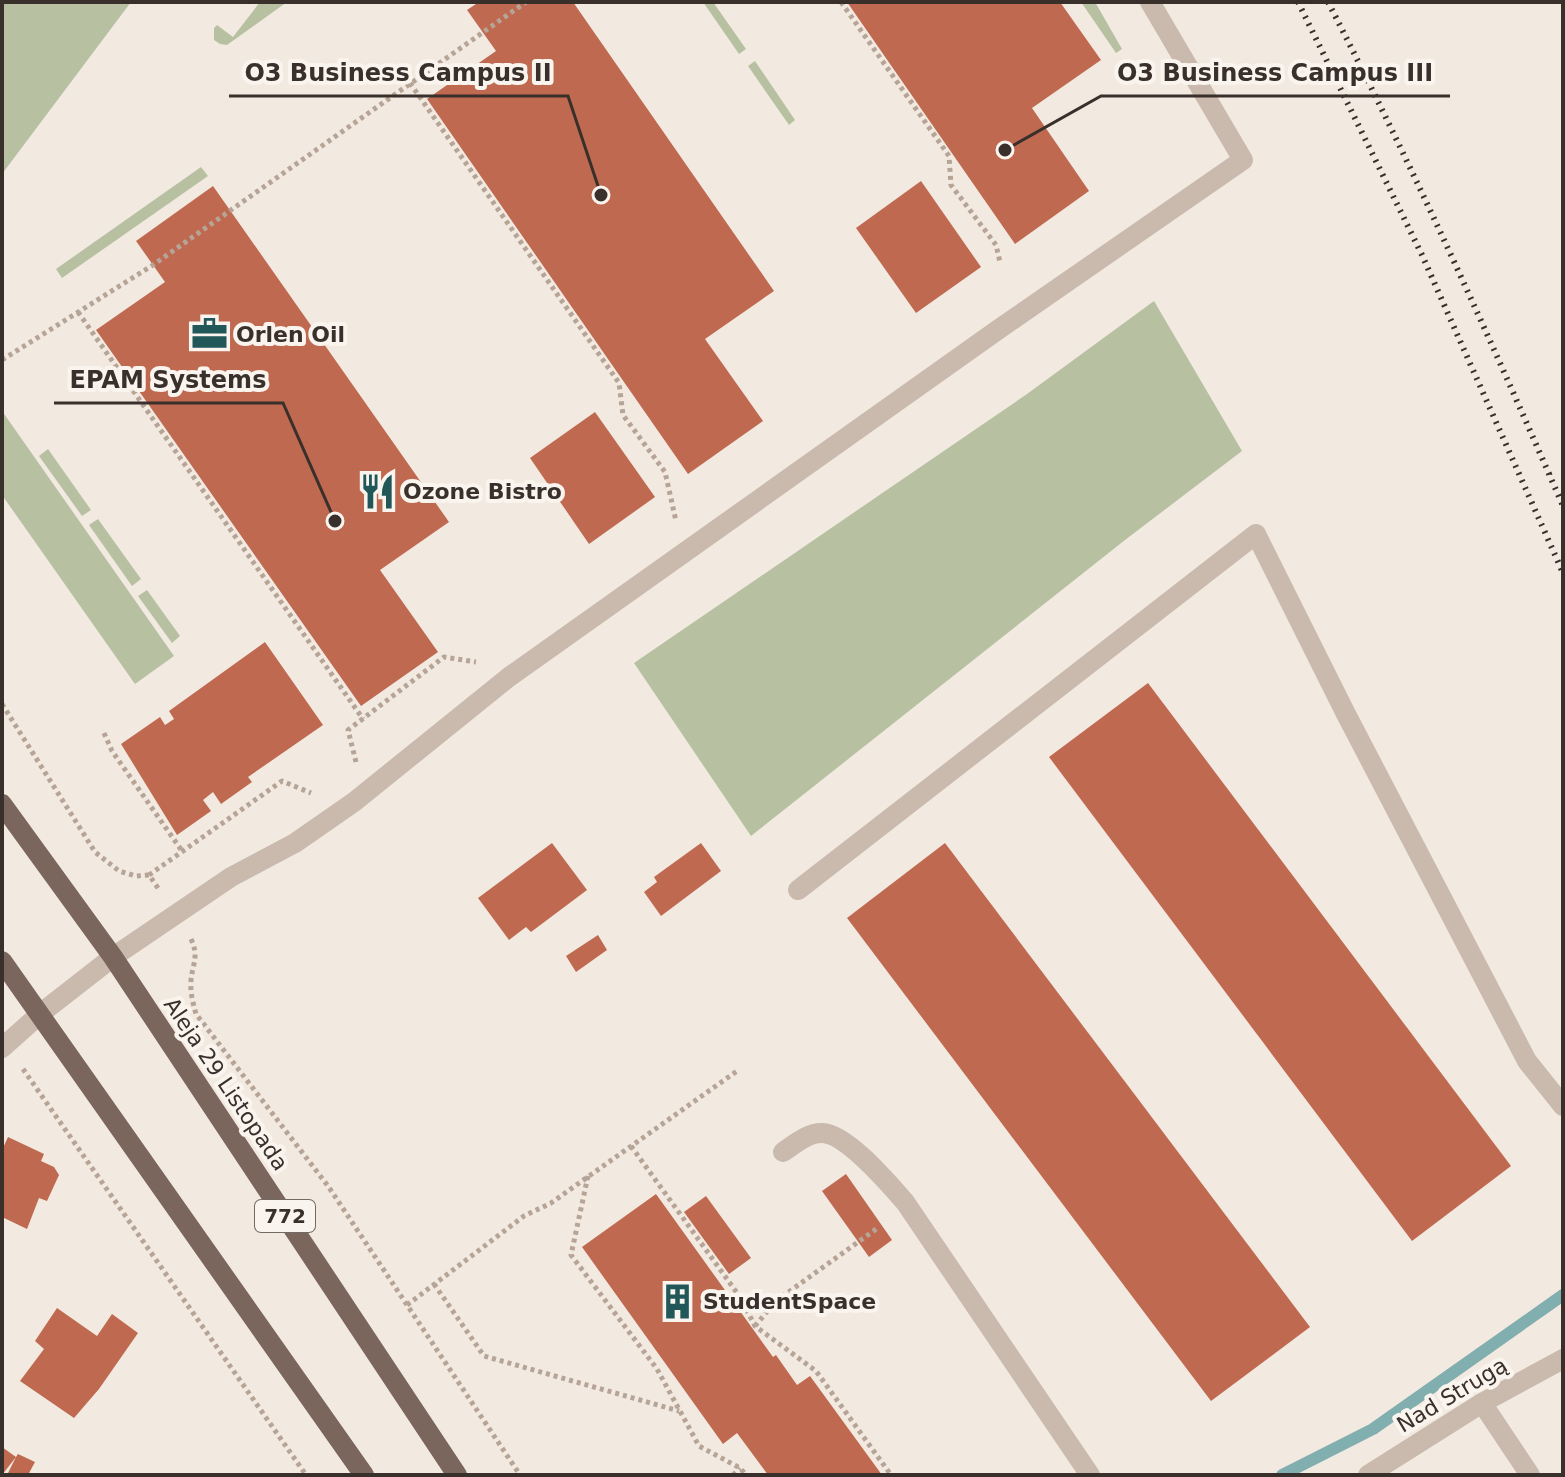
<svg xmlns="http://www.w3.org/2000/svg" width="1565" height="1477" viewBox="0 0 1565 1477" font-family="'DejaVu Sans',sans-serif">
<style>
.green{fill:#b7c1a1}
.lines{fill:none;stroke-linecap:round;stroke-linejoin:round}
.stream{stroke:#81aeae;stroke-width:12}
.building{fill:#c06951}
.path{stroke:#b6a497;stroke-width:5;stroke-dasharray:4 4;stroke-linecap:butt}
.minor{stroke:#cab9ad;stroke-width:20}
.major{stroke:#7a665d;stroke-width:20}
.rail{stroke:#392f2b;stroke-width:6;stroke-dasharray:2 6;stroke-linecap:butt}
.labels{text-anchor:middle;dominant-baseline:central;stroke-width:8;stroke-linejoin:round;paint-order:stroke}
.shield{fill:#faf4ee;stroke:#736a66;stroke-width:2}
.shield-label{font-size:20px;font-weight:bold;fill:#392f2b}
.poi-label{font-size:22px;font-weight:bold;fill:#392f2b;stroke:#faf4ee;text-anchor:start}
.street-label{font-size:22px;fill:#392f2b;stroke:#faf4ee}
.leader{fill:none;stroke:#392f2b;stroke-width:3}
.callout-dot{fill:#392f2b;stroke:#faf4ee;stroke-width:3}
.callout-label{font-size:24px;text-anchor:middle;font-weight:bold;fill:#392f2b;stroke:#faf4ee;stroke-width:8;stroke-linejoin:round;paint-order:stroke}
</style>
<rect width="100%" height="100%" fill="#f2eae1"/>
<g class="green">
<polygon points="2,2 131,2 2,174"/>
<polygon points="260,2 287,2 227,45 220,44 214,40 214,28 217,25 233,37"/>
<polygon points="703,2 713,2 746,49 739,54"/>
<polygon points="1081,2 1095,2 1122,49 1116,53"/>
<polygon points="755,61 795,120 789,125 748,66"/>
<polygon points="201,167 208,176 62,278 56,269"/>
<polygon points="1154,301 1242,451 1125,540 751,836 634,663 1027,394"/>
<polygon points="2,411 174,656 135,684 2,495"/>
<polygon points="48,449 91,510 82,516 39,456"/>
<polygon points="98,519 141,579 132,586 89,525"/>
<polygon points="147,590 180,636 172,643 138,596"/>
</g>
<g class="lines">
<polyline class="stream" points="1282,1475 1373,1429 1563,1295"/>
</g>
<g class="building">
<polygon points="479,2 573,2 774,291 705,339 763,421 688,474 427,99 496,51 467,10"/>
<polygon points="847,2 1060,2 1101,60 1032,108 1089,191 1015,244"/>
<polygon points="921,181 981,267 916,313 856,228"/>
<polygon points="213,186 449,522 380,570 438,652 361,706 96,330 165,282 136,241"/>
<polygon points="595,412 655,497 589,544 530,458"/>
<polygon points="265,642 323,725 248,777 252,782 221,804 213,792 203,800 211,811 177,835 121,744 160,717 165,725 174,719 169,711"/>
<polygon points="1148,683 1511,1166 1412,1241 1049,757"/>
<polygon points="552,843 587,890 531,932 526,927 509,940 478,898"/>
<polygon points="701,843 721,871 661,916 644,892 657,882 654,877"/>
<polygon points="945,843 1310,1327 1211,1401 847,918"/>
<polygon points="598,935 607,950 576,972 566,956"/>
<polygon points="8,1137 44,1154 41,1161 54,1167 59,1175 47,1201 39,1198 27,1229 2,1217 2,1150"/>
<polygon points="846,1174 892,1240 869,1257 822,1191"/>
<polygon points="656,1194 773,1357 776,1355 797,1385 810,1376 882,1475 768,1475 737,1433 723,1444 582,1247"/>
<polygon points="706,1196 751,1258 729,1274 684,1212"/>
<polygon points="57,1308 97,1336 112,1314 138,1333 99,1389 74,1418 20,1381 44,1349 35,1341"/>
<polygon points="2,1447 16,1457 18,1454 35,1462 28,1475 7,1475 16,1457 2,1475"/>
</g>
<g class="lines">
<g class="path">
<polyline points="841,2 949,156 951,185 996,245 1000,262"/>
<polyline points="410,83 619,383 623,415 665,472 676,521"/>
<polyline points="78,312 363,719"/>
<polyline points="2,360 153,265 526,2"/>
<polyline points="2,704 95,852 119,871 136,876 149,875 160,891"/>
<polyline points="104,733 112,751 182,851"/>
<polyline points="356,762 348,730 444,657 476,662"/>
<polyline points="149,875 282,781 311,793"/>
<path d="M191 939C199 956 193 963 191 980 190 992 193 1003 196 1014L328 1186 520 1475"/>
<polyline points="23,1069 306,1475"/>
<polyline points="631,1146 740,1297 755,1326 816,1371 891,1475"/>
<polyline points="588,1176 571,1255 657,1369 699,1446 740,1468 746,1475"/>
<polyline points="434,1284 484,1356 679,1411"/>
<polyline points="407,1305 524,1216 551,1203 737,1071"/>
<polyline points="755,1326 776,1301 879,1227"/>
<polyline points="733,1475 740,1468"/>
</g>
<g class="minor">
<polyline points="798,890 1256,534 1346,714 1527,1061 1563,1106"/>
<polyline points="2,1048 40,1014 113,957 231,877 295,843 354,802 509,677 999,329 1243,160 1150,2"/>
<path d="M783 1152C795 1144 809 1132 823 1133 848 1135 889 1184 905 1202L1090 1475"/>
<polyline points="1482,1403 1530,1475"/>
<polyline points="1368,1475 1482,1403 1563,1359"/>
</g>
<g class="major">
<polyline points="2,804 113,957 457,1475"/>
<polyline points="2,961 364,1475"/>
</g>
<g class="rail">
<polyline points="1298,2 1422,255 1563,573"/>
<path d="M1328 2C1413 167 1489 336 1563 506"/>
</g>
</g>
<defs>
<symbol id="office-bare" viewBox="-9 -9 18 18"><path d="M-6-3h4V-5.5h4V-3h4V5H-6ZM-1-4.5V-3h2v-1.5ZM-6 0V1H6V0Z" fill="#225759" stroke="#faf4ee" stroke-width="2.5" paint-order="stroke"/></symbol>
<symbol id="restaurant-bare" viewBox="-9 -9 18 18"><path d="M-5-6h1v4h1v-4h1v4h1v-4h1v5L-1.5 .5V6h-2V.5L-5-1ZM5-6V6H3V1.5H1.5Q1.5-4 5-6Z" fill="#225759" stroke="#faf4ee" stroke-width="2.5" paint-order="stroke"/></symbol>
<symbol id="building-bare" viewBox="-9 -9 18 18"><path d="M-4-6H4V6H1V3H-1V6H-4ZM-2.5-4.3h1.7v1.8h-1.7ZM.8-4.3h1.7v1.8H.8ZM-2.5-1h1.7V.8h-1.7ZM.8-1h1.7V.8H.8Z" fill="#225759" stroke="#faf4ee" stroke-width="2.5" paint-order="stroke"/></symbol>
</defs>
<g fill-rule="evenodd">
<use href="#office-bare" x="184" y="308" width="51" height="51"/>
<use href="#restaurant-bare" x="352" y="466" width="51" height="51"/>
<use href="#building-bare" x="652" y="1276" width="51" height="51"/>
</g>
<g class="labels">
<rect class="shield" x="255" y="1200" width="60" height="32" rx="6"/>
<g class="shield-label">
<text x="285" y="1216">772</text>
</g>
<g class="poi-label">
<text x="236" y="334">Orlen Oil</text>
<text x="403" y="491">Ozone Bistro</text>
<text x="703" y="1301">StudentSpace</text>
</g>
<g class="street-label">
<text transform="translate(226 1084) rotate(56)">Aleja 29 Listopada</text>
<text transform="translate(1452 1395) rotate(-31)">Nad Strugą</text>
</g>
</g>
<path class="leader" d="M1005 150L1101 96H1450M601 195L568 96H229M335 521L283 403H54"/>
<g class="callout-dot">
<circle cx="1005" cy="150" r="8"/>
<circle cx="601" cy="195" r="8"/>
<circle cx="335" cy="521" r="8"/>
</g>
<g class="callout-label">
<text x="1275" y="81">O3 Business Campus III</text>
<text x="398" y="81">O3 Business Campus II</text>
<text x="168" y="388">EPAM Systems</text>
</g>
<rect width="1565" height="1477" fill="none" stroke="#392f2b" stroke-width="8"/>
</svg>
